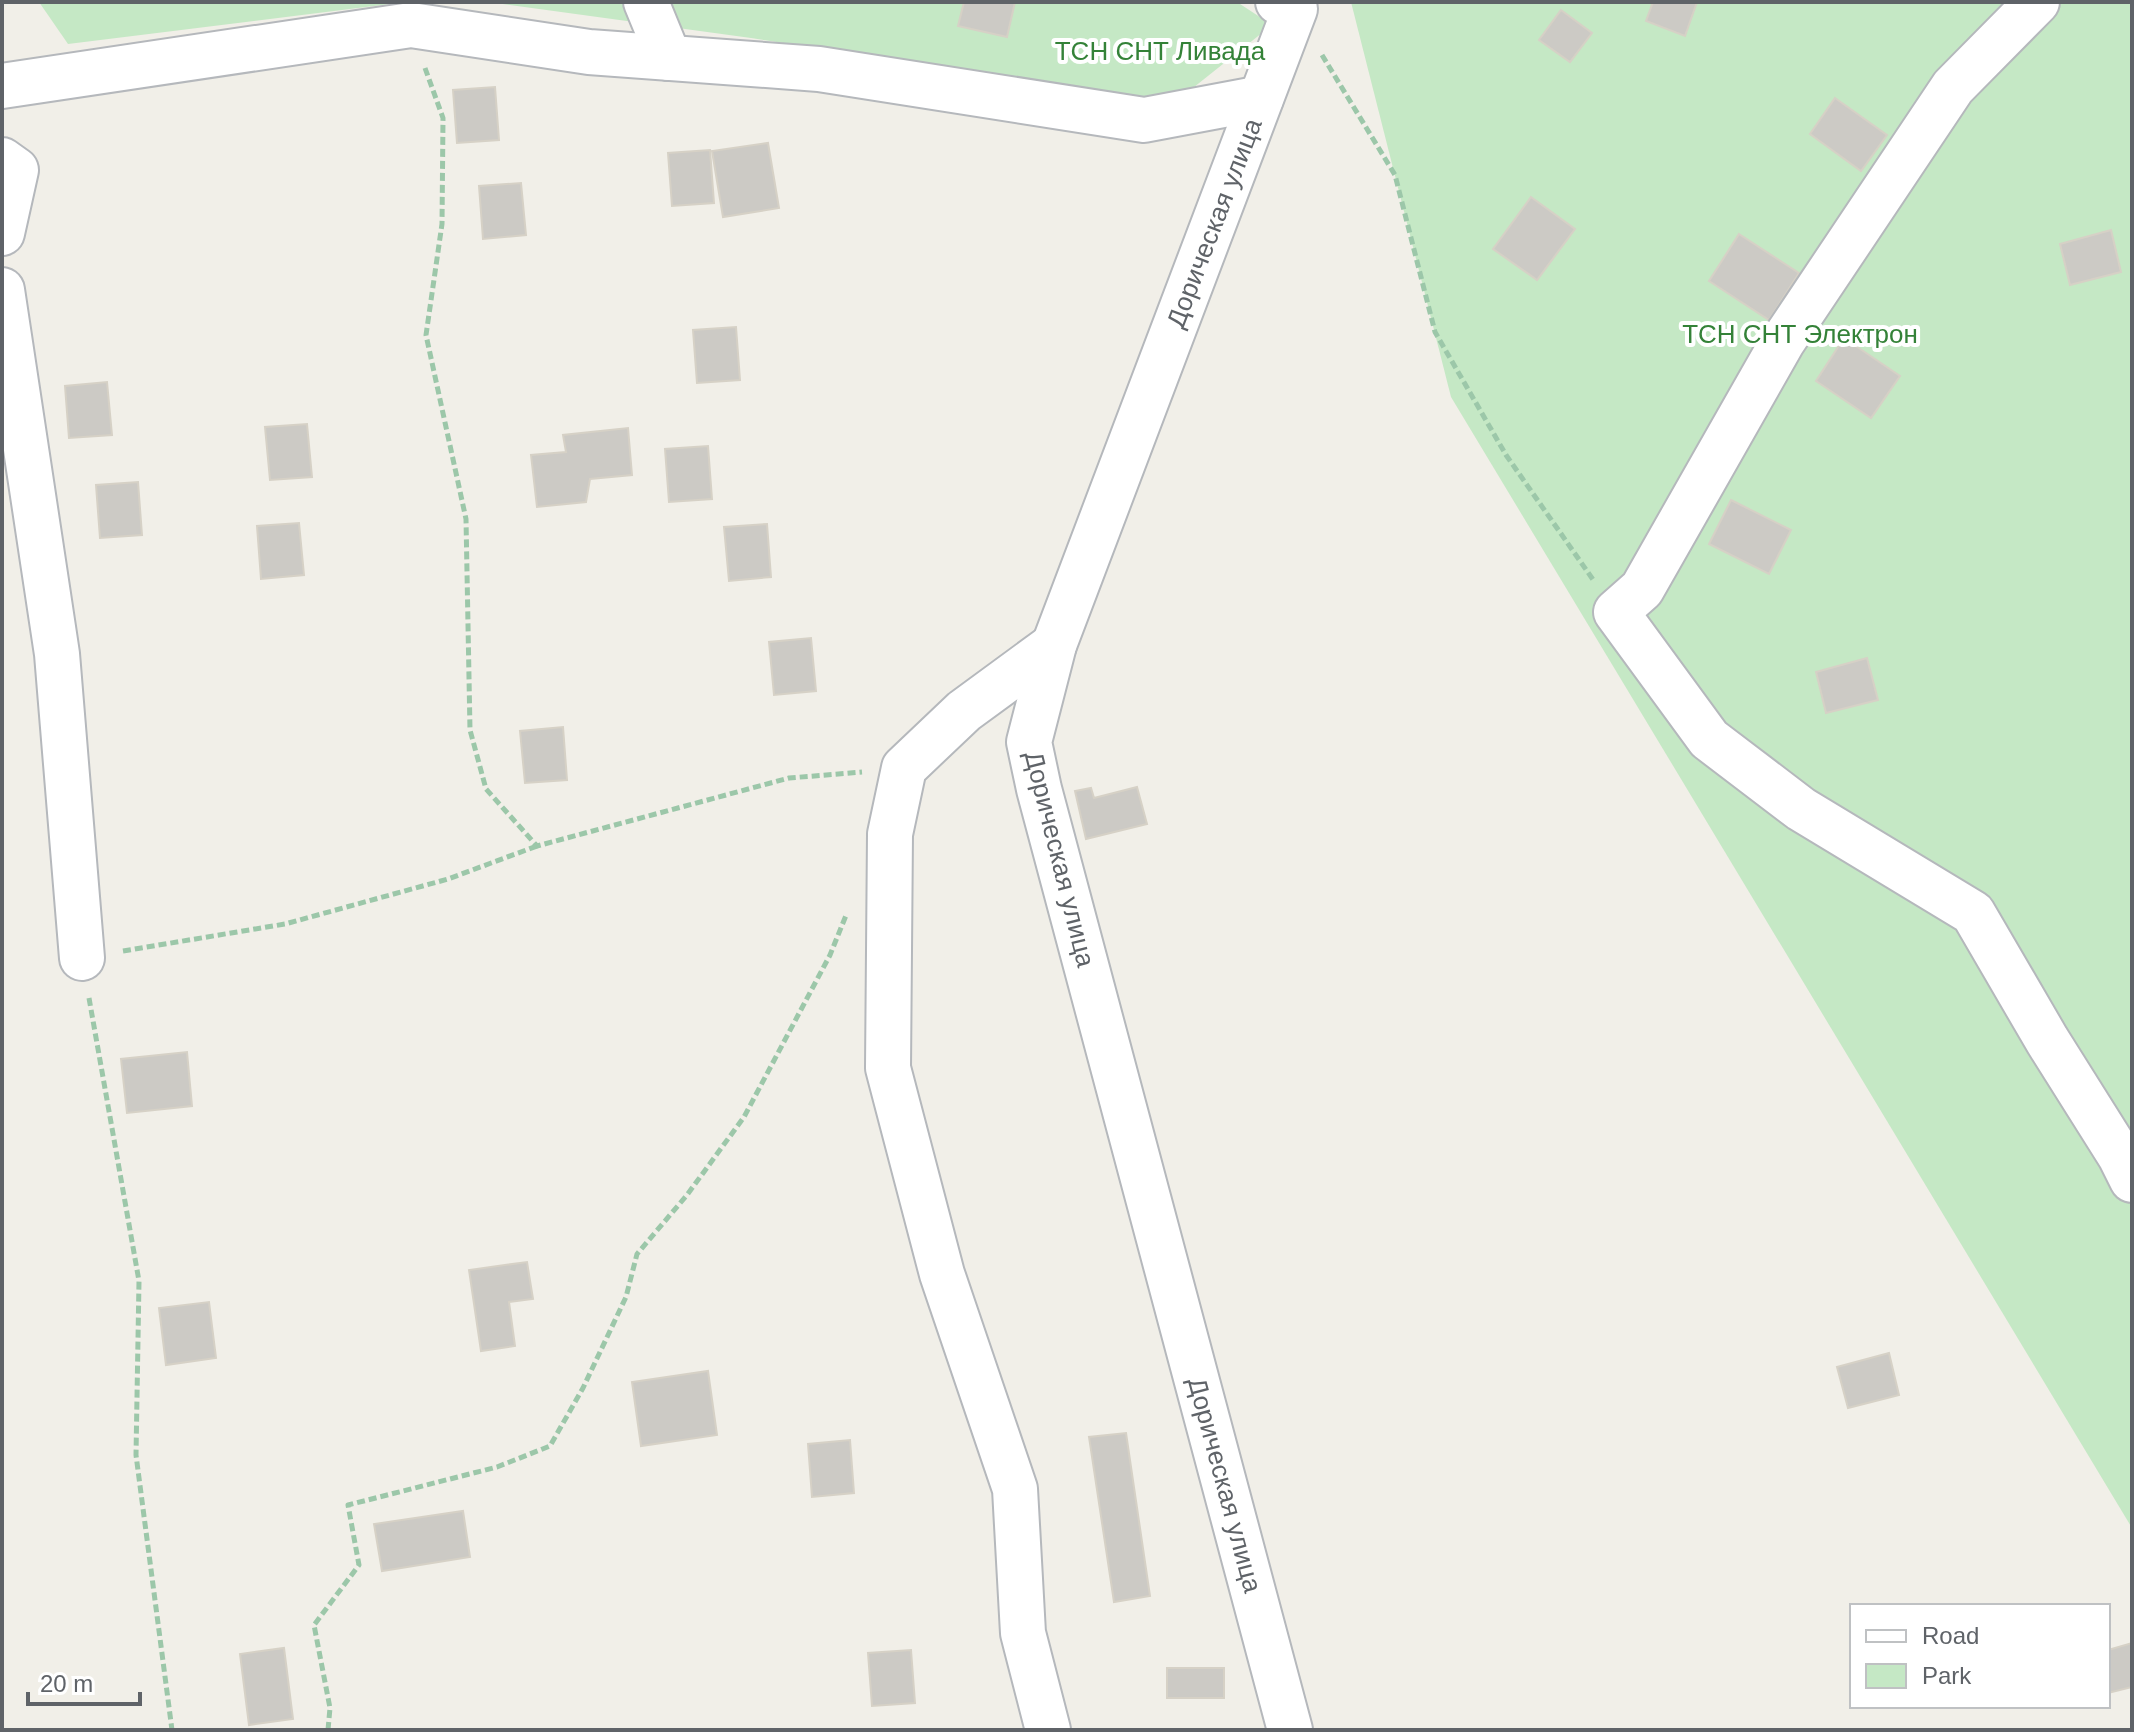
<svg xmlns="http://www.w3.org/2000/svg" width="2134" height="1732" viewBox="0 0 2134 1732" font-family="Helvetica,sans-serif">
<style>
.green{fill:#c5e8c5}
.building{fill:#cccac5;stroke:#d6d1c6;stroke-width:2}
.lines{fill:none;stroke-linecap:round;stroke-linejoin:round}
.minor-casing{stroke:#b5b8bc;stroke-width:48}
.path{stroke:#9cc7a9;stroke-width:5;stroke-dasharray:8 4;stroke-linecap:butt}
.minor{stroke:#fff;stroke-width:44}
.labels{text-anchor:middle;dominant-baseline:central;stroke-width:8;stroke-linejoin:round;paint-order:stroke}
.park-label{font-size:26px;fill:#348238;stroke:#fff}
.street-label{font-size:26px;fill:#5f6368;stroke:#fff}
</style>
<rect width="100%" height="100%" fill="#f1efe8"/>
<g class="green">
<polygon points="39,2 406,2 68,44"/>
<polygon points="488,2 1237,2 1272,25 1174,103 751,38"/>
<polygon points="1351,2 2132,2 2132,1528 1451,397"/>
</g>
<g class="building">
<polygon points="964,2 1015,2 1007,37 958,26"/>
<polygon points="1653,2 1697,2 1685,36 1646,21"/>
<polygon points="1561,10 1592,33 1570,62 1539,40"/>
<polygon points="495,87 499,140 457,143 453,90"/>
<polygon points="1835,98 1887,135 1861,171 1810,134"/>
<polygon points="768,143 779,208 723,217 712,151"/>
<polygon points="710,150 714,203 672,206 668,153"/>
<polygon points="521,183 526,235 483,239 479,186"/>
<polygon points="1531,197 1575,229 1537,280 1493,249"/>
<polygon points="2111,230 2121,272 2070,285 2060,244"/>
<polygon points="1739,234 1799,273 1769,320 1709,281"/>
<polygon points="736,327 740,380 697,383 693,330"/>
<polygon points="1844,338 1900,376 1871,418 1816,381"/>
<polygon points="107,382 112,435 69,438 65,386"/>
<polygon points="307,424 312,477 270,480 265,427"/>
<polygon points="628,428 632,475 590,479 586,502 537,507 531,455 566,452 563,435"/>
<polygon points="708,446 712,499 669,502 665,449"/>
<polygon points="138,482 142,535 100,538 96,485"/>
<polygon points="1731,500 1791,530 1769,574 1709,544"/>
<polygon points="299,523 304,575 261,579 257,526"/>
<polygon points="767,524 771,577 729,581 724,527"/>
<polygon points="811,638 816,691 774,695 769,642"/>
<polygon points="1867,658 1878,700 1826,713 1816,672"/>
<polygon points="563,727 567,780 525,783 520,731"/>
<polygon points="1137,787 1147,824 1086,839 1075,791 1091,788 1094,798"/>
<polygon points="187,1052 192,1106 127,1113 121,1059"/>
<polygon points="527,1262 533,1299 509,1302 515,1346 481,1351 469,1270"/>
<polygon points="209,1302 216,1358 166,1365 159,1308"/>
<polygon points="1889,1353 1899,1395 1848,1408 1837,1367"/>
<polygon points="708,1371 717,1435 641,1446 632,1382"/>
<polygon points="1126,1433 1150,1596 1114,1602 1089,1437"/>
<polygon points="850,1440 854,1493 812,1497 808,1444"/>
<polygon points="463,1511 470,1557 382,1571 374,1524"/>
<polygon points="2132,1643 2132,1687 2108,1693 2108,1650"/>
<polygon points="284,1648 293,1719 249,1725 240,1654"/>
<polygon points="911,1650 915,1703 872,1706 868,1653"/>
<rect x="1167" y="1668" width="57" height="30"/>
</g>
<g class="lines">
<defs>
<g id="minor">
<polyline points="646,2 669,58"/>
<polyline points="1278,2 1295,9 1054,645 1029,742 1039,789 1290,1730"/>
<polyline points="2037,2 1953,87 1783,341 1642,589 1616,612 1709,739 1801,809 1973,913 2047,1040 2120,1156 2132,1180"/>
<polyline points="2,86 411,25 589,52 819,69 1144,120 1261,98"/>
<polyline points="2,160 16,170 2,233"/>
<polyline points="2,290 57,654 82,958"/>
<polyline points="1048,1730 1023,1633 1015,1489 942,1274 888,1068 890,834 904,768 964,711 1054,645"/>
</g>
</defs>
<use href="#minor" class="minor-casing"/>
<g class="path">
<polyline points="1322,55 1395,175 1435,332 1506,455 1594,581"/>
<polyline points="425,68 443,118 442,224 426,335 466,519 470,730 486,789 537,846 789,778 862,772"/>
<polyline points="123,951 285,924 448,879 537,846"/>
<polyline points="89,998 139,1281 136,1455 172,1730"/>
<polyline points="328,1730 330,1708 314,1625 359,1565 348,1505 497,1467 550,1446 583,1388 626,1297 637,1254 687,1195 744,1117 830,955 847,913"/>
</g>
<use href="#minor" class="minor"/>
</g>
<g class="labels">
<g class="park-label">
<text x="1160" y="51">ТСН СНТ Ливада</text>
<text x="1800" y="334">ТСН СНТ Электрон</text>
</g>
<g class="street-label">
<text transform="translate(1214 223) rotate(-69)">Дорическая улица</text>
<text transform="translate(1060 859) rotate(76)">Дорическая улица</text>
<text transform="translate(1225 1485) rotate(75)">Дорическая улица</text>
</g>
</g>
<rect width="2134" height="1732" fill="none" stroke="#5f6368" stroke-width="8"/>
<rect x="1850" y="1604" width="260" height="104" fill="#ffffff" stroke="#bfc1c3" stroke-width="2"/>
<rect x="1866" y="1630" width="40" height="12" fill="#ffffff" stroke="#bfc1c3" stroke-width="2"/>
<text x="1922" y="1644" font-size="24" fill="#5f6368">Road</text>
<rect x="1866" y="1664" width="40" height="24" fill="#c5e8c5" stroke="#bfc1c3" stroke-width="2"/>
<text x="1922" y="1684" font-size="24" fill="#5f6368">Park</text>
<path d="M28 1692v12h112v-12" fill="none" stroke="#5f6368" stroke-width="4"/>
<text x="40" y="1692" font-size="24" fill="#5f6368" stroke="#ffffff" stroke-width="6" paint-order="stroke">20 m</text>
</svg>
